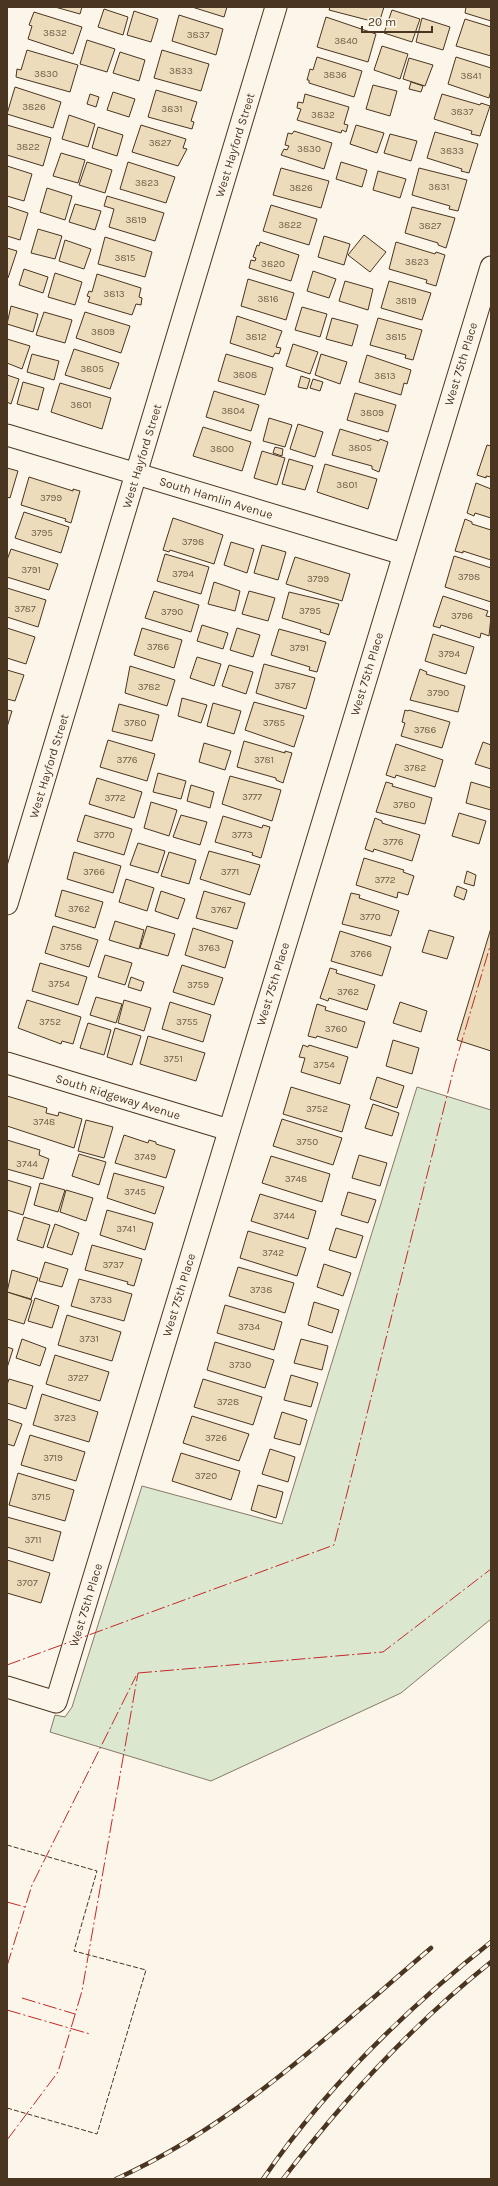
<svg xmlns="http://www.w3.org/2000/svg" width="498" height="2186" viewBox="0 0 498 2186" font-family="Karla,sans-serif">
<style>
.green{fill:#dce7d0;stroke:#887966}
.building{fill:#ecdcbc;stroke:#4a3520}
.lines{fill:none;stroke-linecap:round;stroke-linejoin:round}
.minor-casing{stroke:#4a3520;stroke-width:23}
.minor{stroke:#fbf6e9;stroke-width:21}
.rail-casing{stroke:#4a3520;stroke-width:4.5}
.rail{stroke:#fbf6e9;stroke-width:3;stroke-dasharray:9;stroke-linecap:butt}
.fence{stroke:#4a3520;stroke-width:1;stroke-dasharray:5 2;stroke-linecap:butt}
.power{stroke:#c62828;stroke-width:1;stroke-dasharray:14 3 2 3;stroke-linecap:butt}
.labels{text-anchor:middle;dominant-baseline:central;stroke-width:3;stroke-linejoin:round;paint-order:stroke}
.number-label{font-size:10px;fill:#725f47}
.street-label{font-size:12px;fill:#4a3520;stroke:#fbf6e9}
</style>
<rect width="100%" height="100%" fill="#fbf6e9"/>
<polygon class="green" points="417,1087 491,1110 491,1619 401,1693 211,1781 50,1732 55,1715 65,1717 72,1707 142,1486 282,1524"/>
<g class="building">
<polygon points="55,7 82,7 80,14"/>
<polygon points="192,7 227,7 224,17"/>
<polygon points="330,7 384,7 379,23 329,10"/>
<polygon points="466,7 491,7 491,21 465,13"/>
<polygon points="104,9 128,17 123,35 98,27"/>
<polygon points="392,10 420,19 412,42 384,33"/>
<polygon points="134,11 158,19 151,42 127,35"/>
<polygon points="34,12 82,27 73,54 28,39 32,26 29,25"/>
<polygon points="179,15 223,29 216,55 172,41"/>
<polygon points="326,17 376,34 368,62 317,47"/>
<polygon points="422,18 450,27 443,50 416,42"/>
<polygon points="465,19 491,27 491,56 456,46"/>
<polygon points="87,40 115,49 107,72 80,64"/>
<polygon points="382,46 408,54 400,79 374,70"/>
<polygon points="27,50 78,65 70,92 16,77 17,69 21,70"/>
<polygon points="162,50 209,64 201,91 154,78"/>
<polygon points="120,52 145,60 139,81 113,73"/>
<polygon points="317,57 362,71 354,97 309,83 309,80 307,80 310,69 313,70"/>
<polygon points="456,57 491,68 491,90 489,98 448,84"/>
<polygon points="409,58 433,65 425,86 403,79"/>
<polygon points="411,82 423,86 421,92 409,89"/>
<polygon points="373,85 397,91 390,116 366,109"/>
<polygon points="15,87 61,102 53,128 7,114"/>
<polygon points="156,90 197,102 191,121 194,122 192,129 148,117"/>
<polygon points="113,92 135,99 129,117 107,110"/>
<polygon points="90,94 99,97 96,107 87,104"/>
<polygon points="305,94 349,107 344,124 348,125 346,132 342,130 341,133 297,120 301,109 297,108 298,102 303,103"/>
<polygon points="442,94 480,105 481,103 490,106 480,136 471,134 472,131 434,119"/>
<polygon points="69,115 95,124 88,147 62,139"/>
<polygon points="7,125 51,138 43,166 7,155"/>
<polygon points="141,125 186,139 183,148 187,149 178,166 132,152"/>
<polygon points="356,125 384,133 377,153 350,144"/>
<polygon points="98,127 123,135 117,156 92,148"/>
<polygon points="294,131 332,143 324,169 281,155 284,149 287,150 289,146 285,145 288,133 292,134"/>
<polygon points="435,132 478,144 469,173 461,171 462,169 427,158"/>
<polygon points="390,134 417,141 411,161 384,153"/>
<polygon points="61,153 85,160 78,183 53,176"/>
<polygon points="87,162 112,170 105,193 79,185"/>
<polygon points="128,162 175,177 166,203 120,189"/>
<polygon points="341,162 367,170 362,187 336,179"/>
<polygon points="7,166 32,174 24,201 7,196"/>
<polygon points="281,168 329,181 321,208 273,195"/>
<polygon points="419,168 467,180 458,211 449,209 450,206 412,195"/>
<polygon points="378,171 406,179 400,198 373,190"/>
<polygon points="47,188 72,196 65,220 40,212"/>
<polygon points="107,196 164,213 155,241 109,227 114,209 104,206"/>
<polygon points="75,204 101,211 95,230 69,222"/>
<polygon points="271,205 317,219 309,245 263,231"/>
<polygon points="7,206 28,213 20,240 7,236"/>
<polygon points="412,207 455,218 446,248 438,245 438,243 405,233"/>
<polygon points="38,229 62,236 55,259 31,253"/>
<polygon points="364,235 386,252 370,272 348,255"/>
<polygon points="324,236 350,244 344,265 318,257"/>
<polygon points="105,237 152,252 145,277 98,264"/>
<polygon points="65,240 91,249 84,269 59,261"/>
<polygon points="260,242 299,255 291,281 249,268 251,260 255,261 256,258 253,257 257,245 259,246"/>
<polygon points="396,242 435,254 436,252 445,255 436,286 426,283 427,280 389,269"/>
<polygon points="7,248 17,251 8,278 7,277"/>
<polygon points="24,269 48,277 43,293 19,285"/>
<polygon points="313,271 336,279 329,298 307,291"/>
<polygon points="55,273 82,282 75,305 48,297"/>
<polygon points="97,274 141,288 139,297 142,298 141,305 136,304 132,315 88,302 90,297 87,296 89,291 92,292"/>
<polygon points="248,279 294,293 286,320 241,306"/>
<polygon points="345,281 373,289 368,310 339,301"/>
<polygon points="389,281 431,293 422,320 381,308"/>
<polygon points="11,306 38,314 33,332 7,324"/>
<polygon points="302,307 327,314 320,337 295,330"/>
<polygon points="44,312 72,320 65,343 36,335"/>
<polygon points="85,312 130,326 121,353 76,338"/>
<polygon points="237,316 282,331 276,347 281,348 279,354 275,353 273,357 230,343"/>
<polygon points="332,318 358,325 352,346 326,339"/>
<polygon points="378,318 422,330 413,360 405,358 406,355 370,345"/>
<polygon points="7,339 30,346 22,369 7,363"/>
<polygon points="293,344 318,352 310,374 286,366"/>
<polygon points="74,349 119,363 110,389 65,375"/>
<polygon points="32,354 59,361 54,380 27,372"/>
<polygon points="226,354 273,368 265,395 218,381"/>
<polygon points="321,354 347,362 340,384 315,375"/>
<polygon points="367,355 411,370 407,384 404,383 401,395 359,382"/>
<polygon points="7,375 19,379 11,404 7,402"/>
<polygon points="301,376 310,379 307,389 298,387"/>
<polygon points="313,379 323,382 320,391 310,388"/>
<polygon points="23,382 44,388 38,410 17,404"/>
<polygon points="60,383 111,398 102,429 51,412"/>
<polygon points="214,391 259,405 251,431 206,417"/>
<polygon points="355,393 396,405 388,432 347,420"/>
<polygon points="269,418 292,425 285,447 263,441"/>
<polygon points="298,424 323,432 315,457 290,449"/>
<polygon points="203,427 251,442 242,471 193,456"/>
<polygon points="340,429 379,441 380,439 388,442 379,472 372,469 372,466 332,455"/>
<polygon points="487,445 491,446 491,477 486,476 486,478 477,475"/>
<polygon points="275,447 283,449 282,456 273,453"/>
<polygon points="262,451 285,458 277,485 254,478"/>
<polygon points="289,459 313,466 305,490 282,484"/>
<polygon points="325,464 377,479 368,509 317,492"/>
<polygon points="7,468 18,471 10,498 7,497"/>
<polygon points="29,477 73,491 73,489 80,491 71,523 65,521 66,519 21,505"/>
<polygon points="476,483 491,489 491,518 475,513 474,516 467,513"/>
<polygon points="24,512 69,527 61,553 15,538"/>
<polygon points="173,518 223,535 214,564 170,550 169,552 163,550"/>
<polygon points="465,519 472,522 472,524 491,530 491,560 463,551 463,553 455,551"/>
<polygon points="231,542 254,549 247,573 224,565"/>
<polygon points="262,545 286,552 278,580 254,573"/>
<polygon points="11,549 58,564 49,590 7,577 7,560"/>
<polygon points="165,554 209,567 201,594 157,581"/>
<polygon points="454,556 491,568 491,602 445,587"/>
<polygon points="295,557 350,574 342,601 286,584"/>
<polygon points="214,582 240,591 235,611 208,604"/>
<polygon points="7,588 46,600 38,627 7,617"/>
<polygon points="154,591 199,605 191,632 145,618"/>
<polygon points="249,591 275,598 268,621 242,614"/>
<polygon points="289,592 339,604 329,635 320,632 321,630 282,618"/>
<polygon points="443,596 488,611 486,616 491,617 489,636 481,633 480,638 441,625 440,628 433,626"/>
<polygon points="202,625 228,633 223,649 197,641"/>
<polygon points="7,628 35,637 26,664 7,658"/>
<polygon points="142,628 182,640 174,668 134,655"/>
<polygon points="237,628 260,635 253,657 230,650"/>
<polygon points="279,629 326,642 317,672 309,670 310,667 271,655"/>
<polygon points="433,634 474,647 466,674 425,661"/>
<polygon points="197,657 221,664 214,686 190,678"/>
<polygon points="264,664 315,678 306,709 256,693"/>
<polygon points="229,665 253,672 246,694 222,686"/>
<polygon points="130,666 175,680 167,706 125,693"/>
<polygon points="420,669 427,672 426,674 465,686 458,712 410,700"/>
<polygon points="7,670 24,675 15,701 7,699"/>
<polygon points="182,698 207,705 201,723 178,716"/>
<polygon points="254,702 304,716 294,747 245,730"/>
<polygon points="213,703 241,711 234,734 207,726"/>
<polygon points="119,704 159,715 152,741 112,731"/>
<polygon points="7,710 12,711 7,727"/>
<polygon points="405,710 408,711 409,710 450,722 442,748 401,736 405,723 402,722"/>
<polygon points="108,740 155,754 147,781 100,767"/>
<polygon points="244,741 285,753 285,751 292,753 283,783 276,780 276,778 237,767"/>
<polygon points="483,742 491,745 491,769 475,764"/>
<polygon points="204,743 231,751 225,770 199,762"/>
<polygon points="396,744 443,760 435,787 396,775 395,778 386,775"/>
<polygon points="158,773 186,781 181,799 153,792"/>
<polygon points="230,776 281,790 272,821 222,804"/>
<polygon points="97,778 142,792 134,818 89,804"/>
<polygon points="386,782 393,784 392,786 432,798 425,824 376,812"/>
<polygon points="471,782 491,788 491,810 466,803"/>
<polygon points="191,785 214,792 210,808 187,801"/>
<polygon points="151,802 177,810 169,836 144,828"/>
<polygon points="459,813 486,821 479,844 452,836"/>
<polygon points="85,815 132,829 124,855 77,841"/>
<polygon points="181,815 207,822 200,845 173,837"/>
<polygon points="223,816 262,828 263,825 270,827 261,858 252,855 253,853 215,842"/>
<polygon points="375,818 382,821 382,823 420,835 412,861 374,849 373,852 365,849"/>
<polygon points="138,843 165,851 158,873 130,865"/>
<polygon points="209,851 260,865 250,895 200,879"/>
<polygon points="74,852 121,866 113,893 67,879"/>
<polygon points="169,852 196,860 189,884 161,876"/>
<polygon points="364,858 404,870 403,872 414,876 408,895 398,892 397,898 356,885"/>
<polygon points="467,871 476,875 474,886 464,883"/>
<polygon points="126,879 154,888 147,911 119,902"/>
<polygon points="457,886 467,890 464,900 454,896"/>
<polygon points="62,890 103,902 95,928 55,916"/>
<polygon points="161,891 185,899 178,919 155,911"/>
<polygon points="204,891 245,903 237,929 196,918"/>
<polygon points="351,893 360,895 359,898 399,911 391,936 342,924"/>
<polygon points="115,921 144,930 139,949 109,940"/>
<polygon points="53,926 98,940 89,967 45,953"/>
<polygon points="147,926 175,934 168,956 140,948"/>
<polygon points="193,928 233,941 225,968 185,955"/>
<polygon points="491,928 491,1051 457,1040"/>
<polygon points="429,930 454,937 447,959 422,952"/>
<polygon points="340,931 391,947 382,976 331,961"/>
<polygon points="105,955 132,963 125,985 98,977"/>
<polygon points="40,963 87,977 78,1005 32,991"/>
<polygon points="182,965 223,978 214,1005 173,992"/>
<polygon points="330,968 337,970 336,973 375,985 367,1010 329,998 328,1001 320,998"/>
<polygon points="131,977 144,982 141,991 128,987"/>
<polygon points="96,997 122,1004 116,1023 90,1015"/>
<polygon points="27,1000 81,1017 73,1044 62,1041 61,1044 18,1028"/>
<polygon points="124,1000 151,1008 144,1031 118,1023"/>
<polygon points="170,1002 211,1015 203,1042 162,1029"/>
<polygon points="400,1002 427,1011 421,1032 393,1023"/>
<polygon points="317,1004 326,1007 325,1010 365,1022 357,1048 317,1036 316,1038 308,1036"/>
<polygon points="88,1023 111,1030 104,1055 80,1048"/>
<polygon points="115,1028 141,1036 132,1065 107,1057"/>
<polygon points="148,1036 205,1053 196,1081 140,1064"/>
<polygon points="393,1040 419,1048 412,1074 386,1066"/>
<polygon points="303,1045 308,1047 309,1045 348,1057 340,1084 301,1072 305,1058 299,1057"/>
<polygon points="377,1077 404,1086 397,1108 370,1099"/>
<polygon points="291,1087 350,1105 342,1132 283,1114"/>
<polygon points="7,1096 47,1108 46,1113 58,1116 59,1112 82,1119 74,1148 7,1126"/>
<polygon points="373,1104 399,1113 392,1136 365,1128"/>
<polygon points="282,1119 342,1138 333,1165 273,1146"/>
<polygon points="86,1120 113,1127 104,1158 78,1151"/>
<polygon points="124,1135 148,1143 149,1140 156,1142 156,1144 175,1150 166,1178 115,1163"/>
<polygon points="7,1140 40,1150 39,1155 49,1159 43,1179 7,1169"/>
<polygon points="79,1154 106,1162 99,1185 72,1176"/>
<polygon points="359,1155 387,1163 380,1186 352,1178"/>
<polygon points="271,1156 330,1174 322,1202 262,1183"/>
<polygon points="114,1173 164,1187 155,1214 107,1198"/>
<polygon points="7,1180 31,1187 23,1215 7,1210"/>
<polygon points="40,1183 65,1190 58,1212 34,1205"/>
<polygon points="66,1190 93,1198 86,1221 60,1212"/>
<polygon points="348,1192 376,1200 368,1223 341,1215"/>
<polygon points="260,1194 316,1211 308,1239 251,1221"/>
<polygon points="107,1210 153,1223 145,1250 100,1235"/>
<polygon points="24,1217 50,1225 43,1248 17,1240"/>
<polygon points="55,1224 79,1233 72,1255 47,1247"/>
<polygon points="336,1228 363,1236 356,1258 329,1250"/>
<polygon points="248,1231 306,1248 297,1276 240,1258"/>
<polygon points="92,1245 142,1259 134,1286 127,1284 128,1282 85,1270"/>
<polygon points="45,1262 68,1269 62,1287 39,1281"/>
<polygon points="324,1264 351,1273 343,1296 317,1287"/>
<polygon points="238,1267 294,1283 285,1313 229,1296"/>
<polygon points="12,1270 38,1278 31,1299 7,1292"/>
<polygon points="79,1279 132,1294 124,1321 71,1306"/>
<polygon points="7,1292 32,1300 24,1324 7,1319"/>
<polygon points="35,1298 59,1306 52,1328 28,1321"/>
<polygon points="314,1302 339,1310 332,1333 308,1325"/>
<polygon points="225,1305 282,1322 274,1350 217,1333"/>
<polygon points="67,1315 121,1332 112,1361 58,1345"/>
<polygon points="22,1339 46,1348 40,1366 16,1358"/>
<polygon points="301,1339 328,1346 322,1370 294,1363"/>
<polygon points="215,1342 274,1360 265,1388 207,1370"/>
<polygon points="7,1347 13,1349 7,1368"/>
<polygon points="55,1355 109,1372 100,1401 46,1384"/>
<polygon points="291,1375 318,1383 311,1407 284,1400"/>
<polygon points="9,1379 33,1386 26,1409 7,1403 7,1385"/>
<polygon points="203,1379 262,1397 253,1425 194,1407"/>
<polygon points="42,1394 98,1412 89,1442 33,1425"/>
<polygon points="282,1412 307,1420 300,1445 274,1438"/>
<polygon points="192,1416 249,1434 239,1461 183,1443"/>
<polygon points="7,1419 22,1424 14,1446 7,1444"/>
<polygon points="30,1435 85,1452 76,1481 21,1465"/>
<polygon points="270,1449 295,1457 288,1482 262,1474"/>
<polygon points="181,1453 240,1471 231,1500 172,1481"/>
<polygon points="18,1473 74,1490 65,1521 9,1505"/>
<polygon points="258,1485 283,1492 276,1518 251,1510"/>
<polygon points="7,1517 61,1532 53,1561 7,1547"/>
<polygon points="7,1560 50,1573 41,1603 7,1593"/>
</g>
<g class="lines">
<defs>
<g id="minor">
<polyline points="7,435 403,554"/>
<polyline points="7,904 276,7"/>
<polyline points="7,1063 229,1130"/>
<polyline points="7,1687 56,1702 491,267"/>
</g>
</defs>
<use href="#minor" class="minor-casing"/>
<use href="#minor" class="minor"/>
<defs>
<g id="rail">
<path d="M116 2179C236 2125 332 2032 431 1948"/>
<path d="M263 2179C325 2088 405 2010 491 1942"/>
<path d="M283 2179C344 2099 412 2025 491 1962"/>
</g>
</defs>
<use href="#rail" class="rail-casing"/>
<use href="#rail" class="rail"/>
<polyline class="fence" points="7,1845 97,1871 74,1951 146,1970 97,2134 7,2108"/>
<g class="power">
<polyline points="7,1665 334,1545 455,1064 491,943"/>
<polyline points="138,1673 383,1652 491,1569"/>
<polyline points="7,1902 25,1907"/>
<polyline points="7,1966 32,1885 136,1676"/>
<polyline points="22,1998 75,2014"/>
<polyline points="7,2010 90,2034"/>
<polyline points="7,2140 58,2072 82,1991 138,1673"/>
</g>
</g>
<g class="labels">
<g class="number-label">
<text x="55" y="33">3832</text>
<text x="198" y="35">3837</text>
<text x="346" y="41">3840</text>
<text x="181" y="71">3833</text>
<text x="46" y="74">3830</text>
<text x="335" y="75">3836</text>
<text x="471" y="76">3841</text>
<text x="34" y="107">3826</text>
<text x="172" y="109">3831</text>
<text x="462" y="112">3837</text>
<text x="323" y="115">3832</text>
<text x="160" y="143">3827</text>
<text x="28" y="147">3822</text>
<text x="309" y="149">3830</text>
<text x="452" y="151">3833</text>
<text x="147" y="183">3823</text>
<text x="439" y="187">3831</text>
<text x="301" y="188">3826</text>
<text x="136" y="220">3819</text>
<text x="290" y="225">3822</text>
<text x="430" y="226">3827</text>
<text x="125" y="258">3815</text>
<text x="417" y="262">3823</text>
<text x="273" y="264">3820</text>
<text x="114" y="294">3813</text>
<text x="268" y="299">3816</text>
<text x="406" y="301">3819</text>
<text x="103" y="332">3809</text>
<text x="256" y="337">3812</text>
<text x="396" y="337">3815</text>
<text x="92" y="369">3805</text>
<text x="245" y="375">3808</text>
<text x="385" y="376">3813</text>
<text x="81" y="405">3801</text>
<text x="233" y="411">3804</text>
<text x="372" y="413">3809</text>
<text x="360" y="448">3805</text>
<text x="222" y="449">3800</text>
<text x="347" y="485">3801</text>
<text x="51" y="498">3799</text>
<text x="42" y="533">3795</text>
<text x="193" y="542">3798</text>
<text x="31" y="570">3791</text>
<text x="183" y="574">3794</text>
<text x="469" y="577">3798</text>
<text x="318" y="579">3799</text>
<text x="25" y="609">3787</text>
<text x="310" y="611">3795</text>
<text x="172" y="612">3790</text>
<text x="462" y="616">3796</text>
<text x="158" y="647">3786</text>
<text x="299" y="648">3791</text>
<text x="449" y="654">3794</text>
<text x="285" y="686">3787</text>
<text x="149" y="687">3782</text>
<text x="438" y="693">3790</text>
<text x="135" y="723">3780</text>
<text x="274" y="723">3785</text>
<text x="425" y="730">3786</text>
<text x="127" y="760">3776</text>
<text x="264" y="760">3781</text>
<text x="415" y="768">3782</text>
<text x="252" y="797">3777</text>
<text x="115" y="798">3772</text>
<text x="404" y="805">3780</text>
<text x="104" y="835">3770</text>
<text x="242" y="835">3773</text>
<text x="393" y="842">3776</text>
<text x="94" y="872">3766</text>
<text x="230" y="872">3771</text>
<text x="385" y="880">3772</text>
<text x="79" y="909">3762</text>
<text x="221" y="910">3767</text>
<text x="370" y="917">3770</text>
<text x="71" y="947">3758</text>
<text x="209" y="948">3763</text>
<text x="361" y="954">3766</text>
<text x="59" y="984">3754</text>
<text x="198" y="985">3759</text>
<text x="348" y="992">3762</text>
<text x="50" y="1022">3752</text>
<text x="187" y="1022">3755</text>
<text x="336" y="1029">3760</text>
<text x="173" y="1059">3751</text>
<text x="324" y="1065">3754</text>
<text x="317" y="1109">3752</text>
<text x="44" y="1122">3748</text>
<text x="307" y="1142">3750</text>
<text x="145" y="1157">3749</text>
<text x="27" y="1164">3744</text>
<text x="296" y="1179">3748</text>
<text x="135" y="1192">3745</text>
<text x="284" y="1216">3744</text>
<text x="126" y="1229">3741</text>
<text x="273" y="1253">3742</text>
<text x="113" y="1265">3737</text>
<text x="261" y="1290">3738</text>
<text x="101" y="1300">3733</text>
<text x="249" y="1327">3734</text>
<text x="89" y="1339">3731</text>
<text x="240" y="1365">3730</text>
<text x="78" y="1378">3727</text>
<text x="228" y="1402">3728</text>
<text x="65" y="1418">3723</text>
<text x="216" y="1438">3726</text>
<text x="53" y="1458">3719</text>
<text x="206" y="1476">3720</text>
<text x="41" y="1497">3715</text>
<text x="33" y="1540">3711</text>
<text x="27" y="1583">3707</text>
</g>
<g class="street-label">
<text transform="translate(235 145) rotate(-73)">West Hayford Street</text>
<text transform="translate(461 364) rotate(-73)">West 75th Place</text>
<text transform="translate(142 456) rotate(-73)">West Hayford Street</text>
<text transform="translate(216 498) rotate(17)">South Hamlin Avenue</text>
<text transform="translate(367 674) rotate(-73)">West 75th Place</text>
<text transform="translate(49 766) rotate(-73)">West Hayford Street</text>
<text transform="translate(273 984) rotate(-73)">West 75th Place</text>
<text transform="translate(118 1097) rotate(17)">South Ridgeway Avenue</text>
<text transform="translate(179 1295) rotate(-73)">West 75th Place</text>
<text transform="translate(86 1605) rotate(-73)">West 75th Place</text>
</g>
</g>
<rect width="498" height="2186" fill="none" stroke="#4a3520" stroke-width="16"/>
<path d="M362 26v6h70v-6" fill="none" stroke="#4a3520" stroke-width="2"/>
<text x="368" y="26" font-size="12" fill="#4a3520" stroke="#fbf6e9" stroke-width="3" paint-order="stroke">20 m</text>
</svg>
